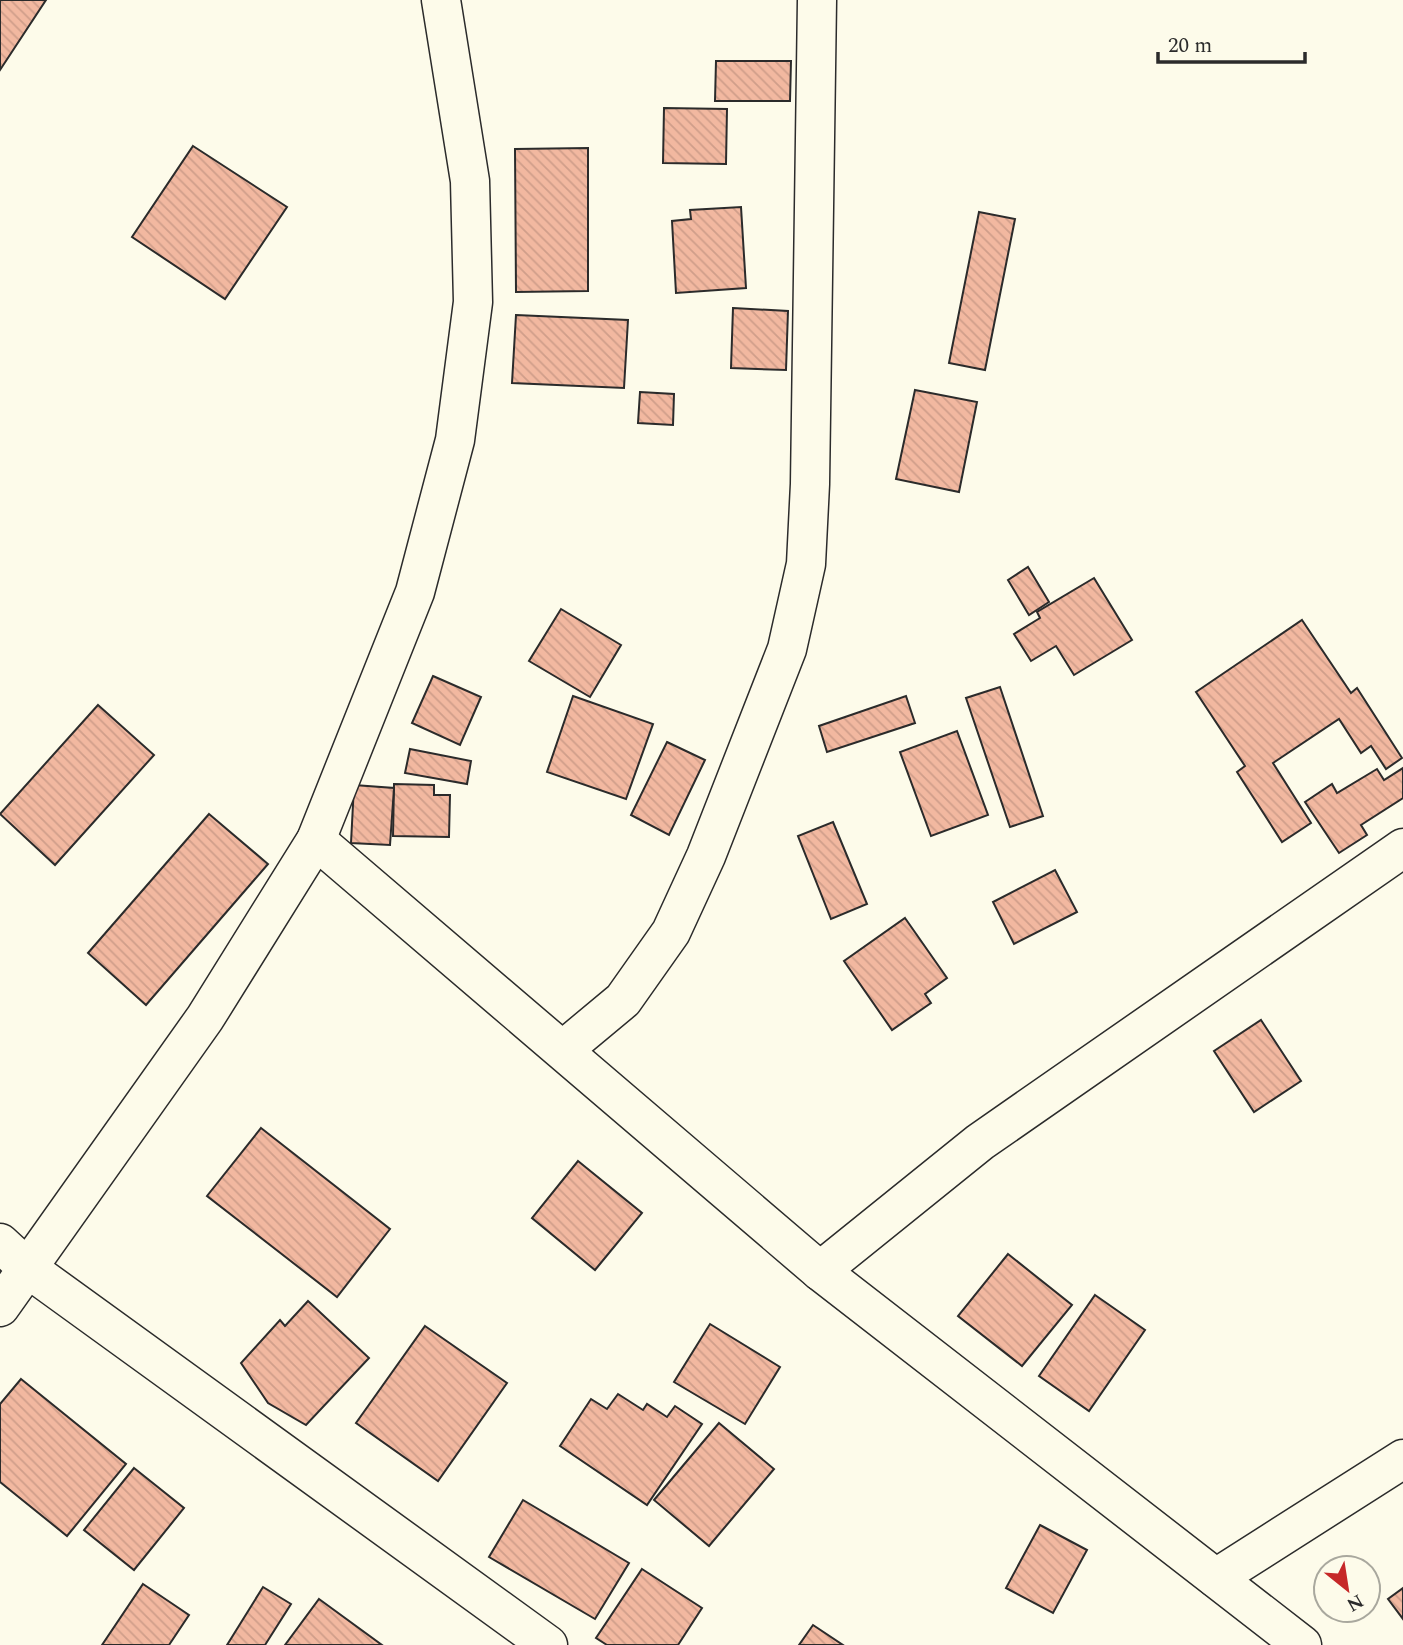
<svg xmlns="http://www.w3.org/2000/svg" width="1403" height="1645" viewBox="0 0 1403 1645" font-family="Spectral,serif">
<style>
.building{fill:url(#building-back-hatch);stroke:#2b2b2b;stroke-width:2}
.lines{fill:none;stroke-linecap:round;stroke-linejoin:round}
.minor-casing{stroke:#2b2b2b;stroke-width:41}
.minor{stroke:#fdfbea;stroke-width:38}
</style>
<defs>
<pattern id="building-back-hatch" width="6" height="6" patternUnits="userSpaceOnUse" patternTransform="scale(1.75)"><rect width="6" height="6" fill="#f2b8a0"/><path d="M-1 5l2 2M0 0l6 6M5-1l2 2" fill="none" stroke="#d09e8a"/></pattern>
</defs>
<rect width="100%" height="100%" fill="#fdfbea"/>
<g class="building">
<polygon points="0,0 46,0 0,70"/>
<polygon points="716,61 791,61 790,101 715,101"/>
<polygon points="664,108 727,109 726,164 663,163"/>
<polygon points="193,146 287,207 225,299 132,237"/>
<polygon points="588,148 588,291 516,292 515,149"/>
<polygon points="741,207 746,288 676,293 672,221 691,219 690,210"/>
<polygon points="979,212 1015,219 985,370 949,363"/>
<polygon points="733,308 788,311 786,370 731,368"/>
<polygon points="516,315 628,320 624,388 512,383"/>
<polygon points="915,390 977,402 959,492 896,479"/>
<polygon points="640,392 674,394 673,425 638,423"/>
<polygon points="1028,567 1049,602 1029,615 1008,580"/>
<polygon points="1094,578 1132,640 1074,675 1056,646 1031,661 1014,634 1040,618 1037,612"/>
<polygon points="561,609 621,645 590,697 529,661"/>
<polygon points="1302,620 1351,693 1357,688 1402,758 1386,769 1371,746 1361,753 1339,719 1273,763 1311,823 1282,842 1237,772 1245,766 1196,692"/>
<polygon points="433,676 481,697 460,745 412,723"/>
<polygon points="1000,687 1043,816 1010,827 966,698"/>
<polygon points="573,696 653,724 626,799 547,772"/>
<polygon points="906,696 915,723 827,752 819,726"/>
<polygon points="98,705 154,755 55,865 0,814"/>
<polygon points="957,731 988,815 931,836 900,752"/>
<polygon points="667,742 705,760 669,835 631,815"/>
<polygon points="410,749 471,761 467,784 405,773"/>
<polygon points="1403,768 1403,798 1361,825 1367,835 1339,853 1305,802 1332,784 1337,793 1377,769 1384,780"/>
<polygon points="394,784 434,785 434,795 450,795 449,837 393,836"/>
<polygon points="354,785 394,788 390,845 351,843"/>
<polygon points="209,814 268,864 146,1005 88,953"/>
<polygon points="833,822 867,904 831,919 798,836"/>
<polygon points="1055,870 1077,912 1014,944 993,902"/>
<polygon points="905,918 947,978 925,994 931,1003 892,1030 844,961"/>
<polygon points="1261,1020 1301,1081 1254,1112 1214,1051"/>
<polygon points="261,1128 390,1229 337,1297 207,1196"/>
<polygon points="578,1161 642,1213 595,1270 532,1218"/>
<polygon points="1008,1254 1072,1305 1022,1366 958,1316"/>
<polygon points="1095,1295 1145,1330 1089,1411 1039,1376"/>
<polygon points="308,1301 369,1358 306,1425 268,1403 241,1363 280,1320 285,1326"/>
<polygon points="710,1324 780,1367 745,1424 674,1382"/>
<polygon points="425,1326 507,1383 438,1481 356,1423"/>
<polygon points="21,1379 126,1464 67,1536 0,1482 0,1404"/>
<polygon points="618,1394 643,1410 647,1404 667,1417 675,1406 702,1424 647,1505 560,1446 591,1399 607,1409"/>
<polygon points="719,1423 774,1469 709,1546 654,1500"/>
<polygon points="134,1468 184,1508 134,1570 84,1530"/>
<polygon points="523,1500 629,1563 595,1619 489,1557"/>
<polygon points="1040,1525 1087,1550 1053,1613 1006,1588"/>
<polygon points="642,1569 702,1608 678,1645 607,1645 596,1638"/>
<polygon points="143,1584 189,1615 169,1645 102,1645"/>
<polygon points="263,1587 291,1604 265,1645 227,1645"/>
<polygon points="1403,1588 1403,1619 1388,1599"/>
<polygon points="319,1599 382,1645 285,1645"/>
<polygon points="813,1625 843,1645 799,1645"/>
</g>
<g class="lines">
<defs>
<g id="minor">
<polyline points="316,840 820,1271 1302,1645"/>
<polyline points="563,1050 623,1000 671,932 706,856 787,649 806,564 810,484 817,0"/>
<polyline points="0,1243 26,1267 548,1645"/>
<polyline points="820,1271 980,1142 1403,848"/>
<polyline points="0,1307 205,1018 316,840 415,592 455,440 473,302 470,181 441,0"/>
<polyline points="1216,1578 1403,1459"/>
</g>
</defs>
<use href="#minor" class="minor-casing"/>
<use href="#minor" class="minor"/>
</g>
<g transform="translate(1347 1589) rotate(150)"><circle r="33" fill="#fdfbea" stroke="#a9a89e" stroke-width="2"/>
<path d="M0-5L12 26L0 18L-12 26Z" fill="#c62828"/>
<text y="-10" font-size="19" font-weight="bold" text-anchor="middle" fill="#2b2b2b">N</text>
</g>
<path d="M1158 52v10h147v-10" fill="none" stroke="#2b2b2b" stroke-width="3.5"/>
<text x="1168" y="52" font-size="21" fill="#2b2b2b" stroke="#fdfbea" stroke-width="5" paint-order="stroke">20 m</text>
</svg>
